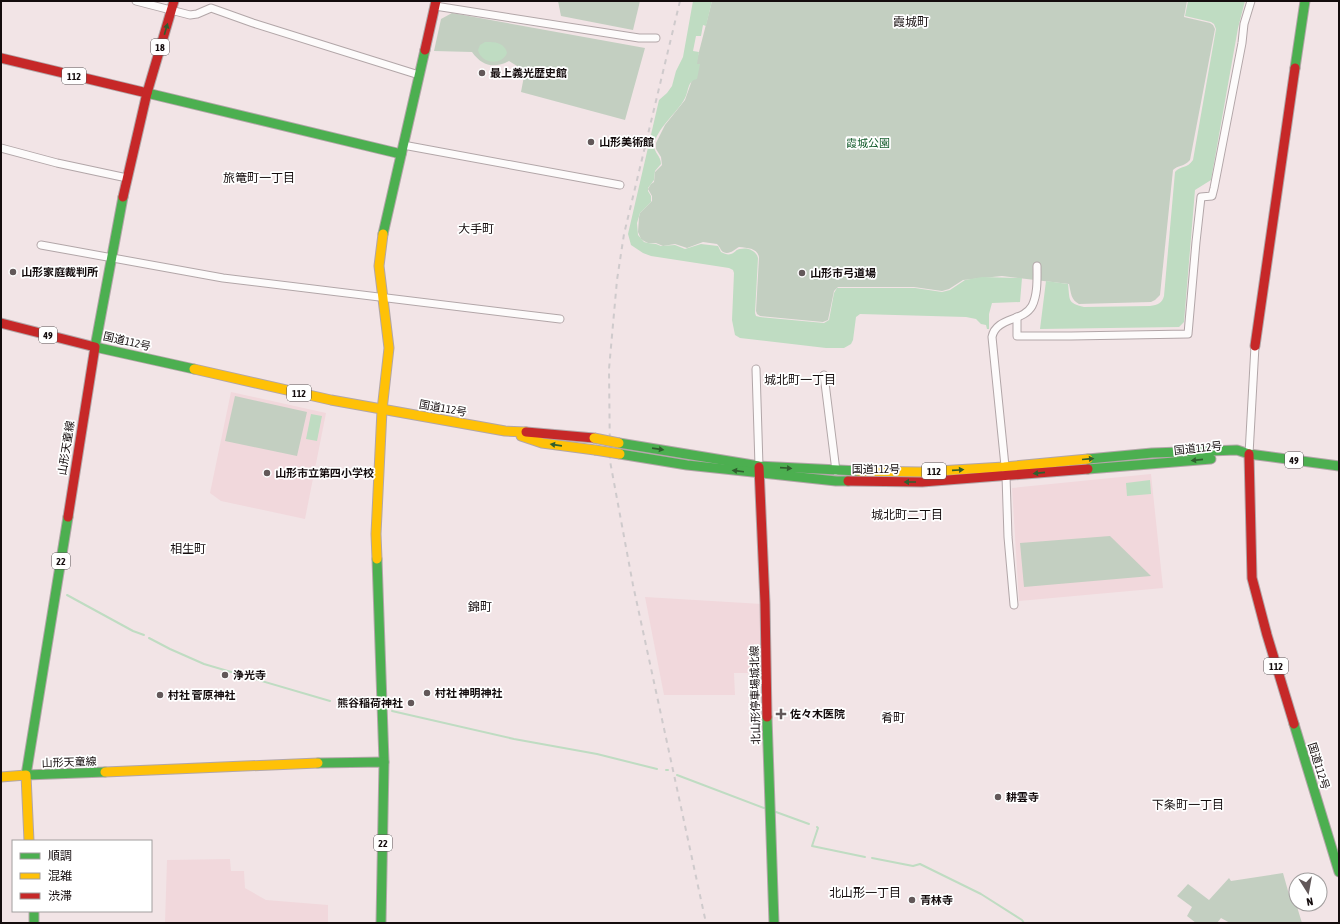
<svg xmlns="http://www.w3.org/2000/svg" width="1340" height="924" viewBox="0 0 1340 924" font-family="'Asap Condensed','Noto Sans JP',sans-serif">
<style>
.built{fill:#f1d8dc}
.green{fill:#c3cfc1}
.water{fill:#bfdcc2}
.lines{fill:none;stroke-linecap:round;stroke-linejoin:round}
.stream{stroke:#bfdcc2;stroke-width:2}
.street-casing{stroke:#b2a6a8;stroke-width:9}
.fast-casing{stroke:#b2a6a8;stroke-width:11}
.slow-casing{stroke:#b2a6a8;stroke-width:11}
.jam-casing{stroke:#b2a6a8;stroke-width:11}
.street{stroke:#fdfbfb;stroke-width:7}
.fast{stroke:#4caf50;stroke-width:9}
.slow{stroke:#ffc107;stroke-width:9}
.jam{stroke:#c62828;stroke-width:9}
.rail{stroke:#cfcacc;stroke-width:2;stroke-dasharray:5 5;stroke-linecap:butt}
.slow-bridge-casing{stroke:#b2a6a8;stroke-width:11;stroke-linecap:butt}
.slow-bridge{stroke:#ffc107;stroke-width:9}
.oneway{fill:#305e2e}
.poi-dot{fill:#625859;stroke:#fff;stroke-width:1.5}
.labels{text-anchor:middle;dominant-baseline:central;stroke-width:3.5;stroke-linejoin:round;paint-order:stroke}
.shield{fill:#fff;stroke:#5a5556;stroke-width:1}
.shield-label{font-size:10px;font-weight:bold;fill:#140c0d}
.poi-label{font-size:11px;font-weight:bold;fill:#140c0d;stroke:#fff;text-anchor:start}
.park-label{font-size:11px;fill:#165d2e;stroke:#fff}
.street-label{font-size:11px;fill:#140c0d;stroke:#fff}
.neighbourhood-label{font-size:12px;fill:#140c0d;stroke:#fff}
</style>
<rect width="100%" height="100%" fill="#f2e4e6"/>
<g class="built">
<polygon points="231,392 326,413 305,519 221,501 210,493"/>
<polygon points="1151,474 1163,588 1019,601 1012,488"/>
<polygon points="645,597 762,604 763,673 734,673 735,695 664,695"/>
<polygon points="230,859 231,871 244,871 245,888 266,900 328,905 328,923 165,923 167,860"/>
</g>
<g class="green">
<polygon points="558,1 640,1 633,30 561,16"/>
<path d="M712 1H1187L1184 17 1210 23 1213 25 1215 29 1190 160C1184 167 1178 165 1173 170L1160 295 1155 300 1151 302 1079 304C1071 300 1071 293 1069 284L1002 276 963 280 949 289 942 291 914 287H838L834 291 828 320 823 322 760 316 757 314 756 311 759 257C757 248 748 248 739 247 734 250 727 257 721 250 720 248 719 246 717 244L703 242 687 248 675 244 663 246 656 243H648L644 241 641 239 638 232 639 217 640 213 652 201V196L648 189 651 184 654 182 655 172 662 165 661 157 656 149V143L665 125 685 100 691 83Z"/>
<path d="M452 13 645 48 625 120 521 92 525 71 509 61C494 69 482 66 472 52L434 51 441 19Z"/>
<polygon points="235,396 307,412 297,456 225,441"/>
<polygon points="1110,536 1151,576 1024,587 1020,543"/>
<polygon points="1283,873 1290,898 1294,897 1302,923 1230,923 1221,918 1217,923 1196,923 1187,916 1192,907 1177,896 1188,884 1209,900 1229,878 1231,881"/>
</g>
<g class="water">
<path d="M693 1H712L706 26 703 25 701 36H696L693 51 699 52 697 64H700L697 79C687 81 689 91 685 98 678 112 656 129 654 145 654 153 661 156 661 164L655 171 654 180 648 188V191L651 196V202L640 213 637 223 638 235 644 242 648 243 656 244 661 246 675 245 685 249 701 244 718 246 721 252C725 254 728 255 731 254 735 253 736 249 740 249 747 247 756 250 758 258L755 313 756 316 760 317 824 323 829 320 834 293 837 288H915L942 292 950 290 965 280 982 277 1022 278 1020 302 992 303 989 314V329H987L986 325 981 324 976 319 966 317 860 314 856 317 853 340 851 344 844 348H826L740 338 735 335 732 320 734 273 733 270 729 268 651 256 643 253 631 245 628 234 659 100 667 93 672 86 676 71 683 57Z"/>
<path d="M1188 1H1245L1238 28 1211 180 1195 190 1184 322 1179 327 1040 329 1046 281 1068 284C1070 300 1067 303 1084 307L1150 306C1158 305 1162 303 1164 296L1175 172C1181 165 1187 169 1193 160L1216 29 1214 24 1211 22 1185 16Z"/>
<path d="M485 42C495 42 504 42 507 53 502 66 481 64 478 50L480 45Z"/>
<polygon points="311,414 322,416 317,441 306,439"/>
<polygon points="1150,480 1151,494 1127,496 1126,483"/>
</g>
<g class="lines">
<g class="stream">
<polyline points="67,595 133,631 144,635"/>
<polyline points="149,638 170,649 204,664 330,701"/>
<polyline points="342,704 373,707"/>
<polyline points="392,711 514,739 597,754 657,769"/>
<polyline points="666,770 668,770"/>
<polyline points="677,775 764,808"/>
<polyline points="776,812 809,824"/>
<polyline points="817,827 818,828 812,846 865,857"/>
<polyline points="872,858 913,866 920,864 981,894 1022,920 1024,923"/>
</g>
<defs>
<g id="street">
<polyline points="136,1 190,15 197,14 211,8 253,23 419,75"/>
<polyline points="435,6 639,38 656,38"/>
<polyline points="403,145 620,185"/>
<polyline points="1,148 57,163 127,178"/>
<polyline points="41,245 223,278 560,319"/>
<polyline points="1017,317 1017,336 1071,336 1188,334 1196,242 1201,197 1212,196 1214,188 1242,43 1244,24 1251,1"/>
<polyline points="756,369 759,466"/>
<polyline points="824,375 836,471"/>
<polyline points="1249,454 1255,346"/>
<path d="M1014 605 1008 537 1006 476 992 337C996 317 1023 322 1032 306 1038 294 1037 278 1037 266"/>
</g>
<g id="fast">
<polyline points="1295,68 1305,1"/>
<polyline points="147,93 401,154"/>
<polyline points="123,197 95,347 194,369"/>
<polyline points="383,234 425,50"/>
<polyline points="619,443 759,466 859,471"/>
<polyline points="620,454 687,465 836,481 848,481"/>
<polyline points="1249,454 1339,466"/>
<polyline points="1088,459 1152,453 1237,450 1249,454"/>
<polyline points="1088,469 1211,459"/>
<polyline points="68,517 26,775 105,772"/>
<polyline points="377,559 384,762"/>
<polyline points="767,717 774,923"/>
<polyline points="1294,724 1339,872"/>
<polyline points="318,763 384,762 381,923"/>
<polyline points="34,911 34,923"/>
</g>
<g id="slow">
<polyline points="194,369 331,400 505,431 526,432"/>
<polyline points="521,436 542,443 595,450"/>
<polyline points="859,471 921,472 1004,467 1088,459"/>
<polyline points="377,559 376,534 382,410 389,348 379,266 383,234"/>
<polyline points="105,772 318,763"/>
<polyline points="1,777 26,775 29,841"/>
</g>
<g id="jam">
<polyline points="425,50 436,1"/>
<polyline points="1,58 147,93 123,197"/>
<polyline points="147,93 174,1"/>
<polyline points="1,323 95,347 68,517"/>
<polyline points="1255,346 1295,68"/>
<polyline points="526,432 594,438"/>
<polyline points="1249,454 1252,578 1267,635 1294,724"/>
<polyline points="759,467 765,603 767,717"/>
<polyline points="848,481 922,482 1088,469"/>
</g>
</defs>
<use href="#street" class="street-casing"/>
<use href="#fast" class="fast-casing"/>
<use href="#slow" class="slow-casing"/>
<use href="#jam" class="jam-casing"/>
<use href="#street" class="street"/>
<use href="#fast" class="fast"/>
<use href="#slow" class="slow"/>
<use href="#jam" class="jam"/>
<polyline class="rail" points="680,1 624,234 617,280 609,369 610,461 633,585 706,923"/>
<defs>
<g id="slow-bridge">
<polyline points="594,438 619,443"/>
<polyline points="595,450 620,454"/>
</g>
</defs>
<use href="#slow-bridge" class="slow-bridge-casing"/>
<use href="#slow-bridge" class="slow-bridge"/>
</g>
<defs><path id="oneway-solid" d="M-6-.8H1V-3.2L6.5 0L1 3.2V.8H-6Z"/></defs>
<g class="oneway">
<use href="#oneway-solid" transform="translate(166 29) rotate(-74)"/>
<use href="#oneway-solid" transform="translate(556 445) rotate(-172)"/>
<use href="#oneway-solid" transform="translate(658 449) rotate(8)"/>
<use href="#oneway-solid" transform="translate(1088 459) rotate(-5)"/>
<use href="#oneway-solid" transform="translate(1197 460) rotate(174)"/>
<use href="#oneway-solid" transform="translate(786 468) rotate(4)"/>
<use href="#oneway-solid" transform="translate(958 470) rotate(-4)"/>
<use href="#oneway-solid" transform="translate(738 471) rotate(-173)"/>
<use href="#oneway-solid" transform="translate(1039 473) rotate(174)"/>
<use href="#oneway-solid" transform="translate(910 482) rotate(-180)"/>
</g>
<g class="poi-dot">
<circle cx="482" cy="73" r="4"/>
<circle cx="591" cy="142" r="4"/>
<circle cx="13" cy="272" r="4"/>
<circle cx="802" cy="273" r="4"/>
<circle cx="267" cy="473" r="4"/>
<circle cx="225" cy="675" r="4"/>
<circle cx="427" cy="693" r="4"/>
<circle cx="160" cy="695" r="4"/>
<circle cx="411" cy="703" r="4"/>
<path d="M779 708h4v4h4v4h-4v4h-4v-4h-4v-4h4z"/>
<circle cx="998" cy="797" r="4"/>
<circle cx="912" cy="900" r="4"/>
</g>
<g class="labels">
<g class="shield">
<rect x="151" y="39" width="18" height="16" rx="3"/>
<rect x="62" y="68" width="24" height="16" rx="3"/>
<rect x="39" y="327" width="18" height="16" rx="3"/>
<rect x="287" y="385" width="24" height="16" rx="3"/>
<rect x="1285" y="452" width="18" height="16" rx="3"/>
<rect x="922" y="463" width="24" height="16" rx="3"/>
<rect x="52" y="553" width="18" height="16" rx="3"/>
<rect x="1264" y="658" width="24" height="16" rx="3"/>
<rect x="374" y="835" width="18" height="16" rx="3"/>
</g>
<g class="shield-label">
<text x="160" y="47">18</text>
<text x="74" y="76">112</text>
<text x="48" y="335">49</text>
<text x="299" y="393">112</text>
<text x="1294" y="460">49</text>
<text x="934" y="471">112</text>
<text x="61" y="561">22</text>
<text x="1276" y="666">112</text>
<text x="383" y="843">22</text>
</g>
<g class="poi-label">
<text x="490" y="73">最上義光歴史館</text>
<text x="599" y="142">山形美術館</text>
<text x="21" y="272">山形家庭裁判所</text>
<text x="810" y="273">山形市弓道場</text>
<text x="275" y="473">山形市立第四小学校</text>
<text x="233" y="675">浄光寺</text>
<text x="435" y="693">村社 神明神社</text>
<text x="168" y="695">村社 菅原神社</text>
<text x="403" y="703" text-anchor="end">熊谷稲荷神社</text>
<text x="790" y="714">佐々木医院</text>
<text x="1006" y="797">耕雲寺</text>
<text x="920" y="900">青林寺</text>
</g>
<g class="park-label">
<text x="868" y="143">霞城公園</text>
</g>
<g class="street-label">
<text transform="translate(127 341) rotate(13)">国道112号</text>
<text transform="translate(443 408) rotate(10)">国道112号</text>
<text transform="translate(66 448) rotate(-81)">山形天童線</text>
<text transform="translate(1198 448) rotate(-6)">国道112号</text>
<text x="876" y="469">国道112号</text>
<text transform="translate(755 695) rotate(-91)">北山形停車場城北線</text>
<text transform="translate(69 762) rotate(-2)">山形天童線</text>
<text transform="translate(1319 766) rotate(73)">国道112号</text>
</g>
<g class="neighbourhood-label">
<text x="911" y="22">霞城町</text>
<text x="259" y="178">旅篭町一丁目</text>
<text x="476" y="229">大手町</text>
<text x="800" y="380">城北町一丁目</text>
<text x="907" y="515">城北町二丁目</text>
<text x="188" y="549">相生町</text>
<text x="480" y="607">錦町</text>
<text x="893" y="718">肴町</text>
<text x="1188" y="805">下条町一丁目</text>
<text x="865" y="893">北山形一丁目</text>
</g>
</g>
<rect width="1340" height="924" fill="none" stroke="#140c0d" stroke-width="4"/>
<rect x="12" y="840" width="140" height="72" fill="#ffffff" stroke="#a19e9e"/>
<rect x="20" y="853" width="20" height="6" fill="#4caf50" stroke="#a19e9e"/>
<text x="48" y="860" font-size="12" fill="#140c0d">順調</text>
<rect x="20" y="873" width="20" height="6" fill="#ffc107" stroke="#a19e9e"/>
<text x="48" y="880" font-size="12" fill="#140c0d">混雑</text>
<rect x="20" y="893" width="20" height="6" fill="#c62828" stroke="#a19e9e"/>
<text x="48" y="900" font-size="12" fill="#140c0d">渋滞</text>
<g transform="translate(1308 892) rotate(169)"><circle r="19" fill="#ffffff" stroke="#a19e9e"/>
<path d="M0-3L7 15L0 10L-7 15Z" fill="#625859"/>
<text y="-6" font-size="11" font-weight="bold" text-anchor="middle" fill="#140c0d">N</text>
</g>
</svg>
